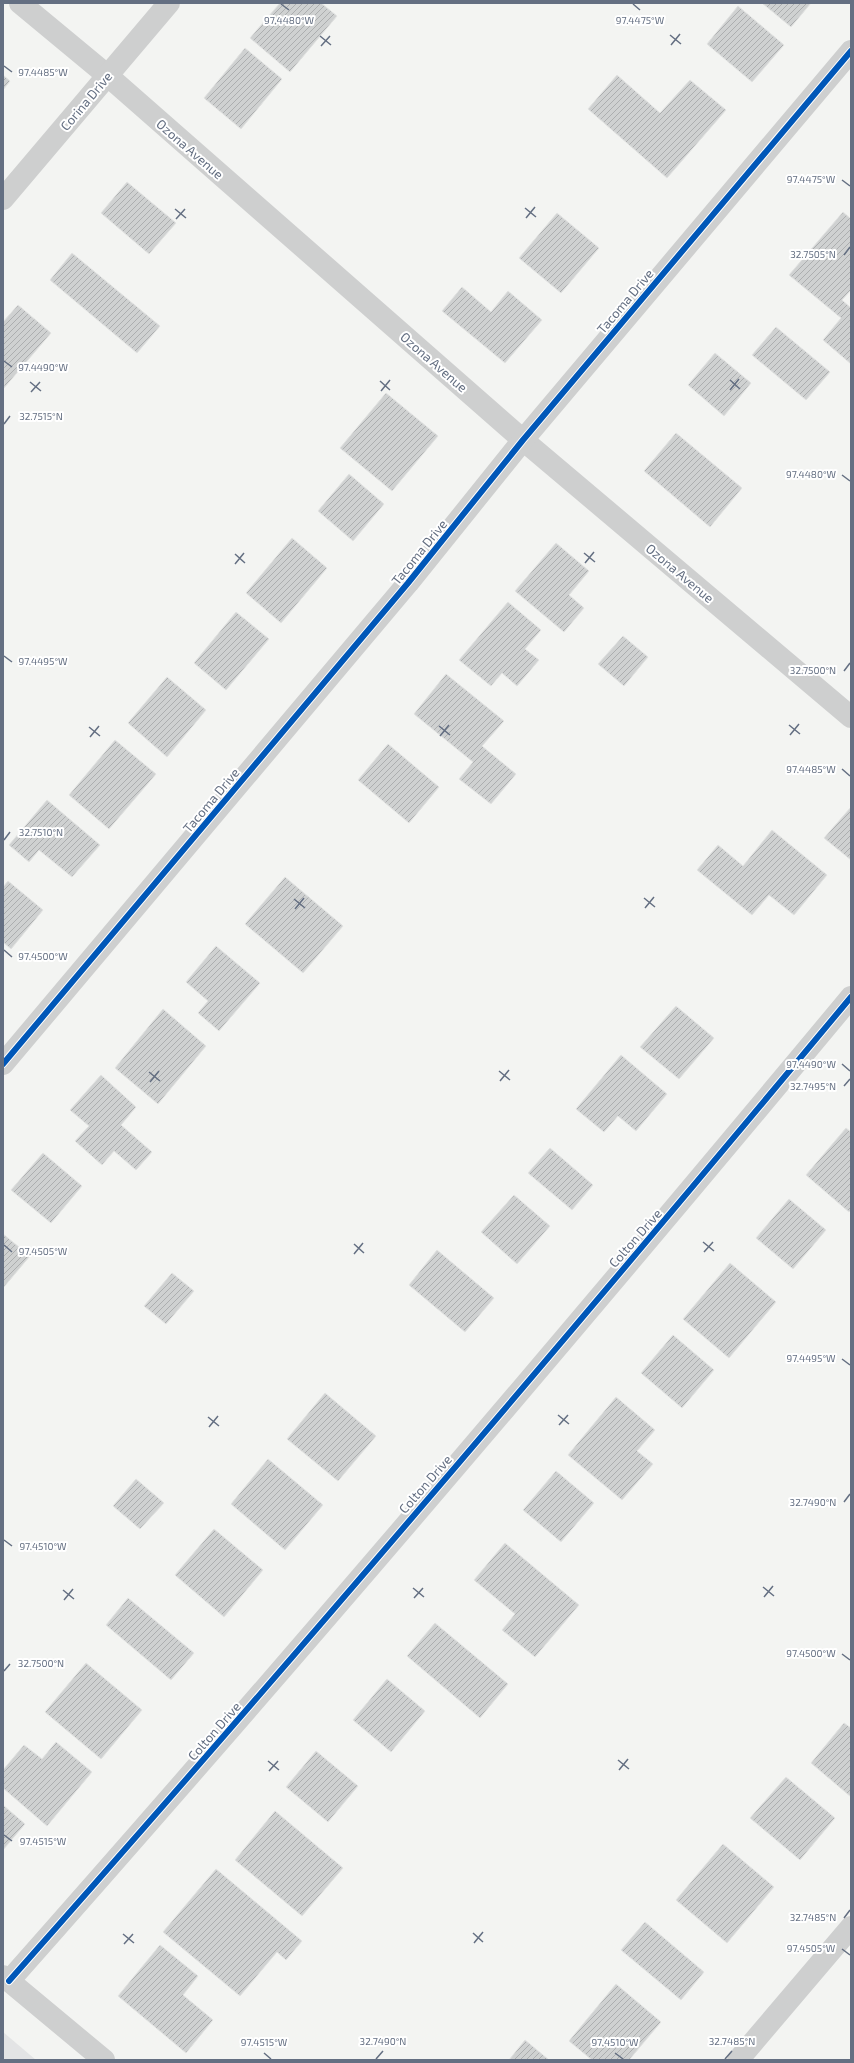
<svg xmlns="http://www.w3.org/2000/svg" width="854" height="2063" viewBox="0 0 854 2063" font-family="'Exo 2',sans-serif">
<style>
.built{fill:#e3e4e5}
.building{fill:url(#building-hatch);stroke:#e2e3e2}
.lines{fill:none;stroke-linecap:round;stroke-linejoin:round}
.minor{stroke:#cecfcf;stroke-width:22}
.tertiary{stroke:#cecfcf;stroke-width:22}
.cycleway-casing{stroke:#fff;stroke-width:8}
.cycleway{stroke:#0057b8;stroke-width:6}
.ticks{fill:none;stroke:#646f82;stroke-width:1.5}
.labels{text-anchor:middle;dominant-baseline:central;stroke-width:4;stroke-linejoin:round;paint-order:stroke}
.street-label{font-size:13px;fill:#646f82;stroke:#fff}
.ticks-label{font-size:10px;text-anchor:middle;fill:#646f82;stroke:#fff;stroke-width:4;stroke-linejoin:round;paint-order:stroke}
</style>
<defs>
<pattern id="building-hatch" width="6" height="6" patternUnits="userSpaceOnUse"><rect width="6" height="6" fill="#cfd1d1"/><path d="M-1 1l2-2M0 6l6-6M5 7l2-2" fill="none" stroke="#acaeaf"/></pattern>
</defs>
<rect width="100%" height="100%" fill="#f3f4f2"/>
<polygon class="built" points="3,2032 36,2060 3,2060"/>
<g class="building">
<polygon points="280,3 321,3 337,16 290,72 250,38"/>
<polygon points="762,3 811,3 791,27"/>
<polygon points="738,6 784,45 752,82 707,44"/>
<polygon points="245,48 282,79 241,129 204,98"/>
<polygon points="3,75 10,81 3,90"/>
<polygon points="617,75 660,113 690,80 726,110 667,178 588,109"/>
<polygon points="127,182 176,223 149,254 101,213"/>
<polygon points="843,212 851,219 851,290 842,300 851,308 851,364 823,340 841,318 789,275"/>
<polygon points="557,213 599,248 561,293 519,258"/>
<polygon points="72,253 160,326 137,353 50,280"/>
<polygon points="462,287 491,312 508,291 542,320 505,363 442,311"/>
<polygon points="18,305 51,333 4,388 3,322"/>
<polygon points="776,327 830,372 806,400 752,355"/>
<polygon points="715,353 751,383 724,416 688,385"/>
<polygon points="386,393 438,436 392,491 340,448"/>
<polygon points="676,433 742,488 710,527 644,471"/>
<polygon points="349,474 384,504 353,541 318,511"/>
<polygon points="292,538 327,568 281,623 246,593"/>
<polygon points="556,543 589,571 569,595 584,608 564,632 515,591"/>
<polygon points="508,602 541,630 525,649 539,660 517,686 502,673 491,686 459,660"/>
<polygon points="236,612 269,639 226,690 194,663"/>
<polygon points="623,636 648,657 624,686 598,664"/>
<polygon points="446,674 504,721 482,746 516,774 491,804 459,779 473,762 414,714"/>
<polygon points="167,677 206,710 167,757 128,723"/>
<polygon points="115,740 156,774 109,829 69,795"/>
<polygon points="388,744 439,787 409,823 358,780"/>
<polygon points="47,800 100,845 72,877 39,850 29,862 9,845"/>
<polygon points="851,807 851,860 824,838"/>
<polygon points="772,830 827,875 794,915 769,895 752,915 697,870 718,845 743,866"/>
<polygon points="285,877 343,926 303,973 245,924"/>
<polygon points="8,881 43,910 11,949 3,942 3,887"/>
<polygon points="216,946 260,983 219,1031 198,1013 208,1001 186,982"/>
<polygon points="676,1006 714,1038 679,1079 640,1047"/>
<polygon points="163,1009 206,1046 158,1104 115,1068"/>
<polygon points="621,1055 667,1094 636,1131 618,1116 604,1132 576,1109"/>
<polygon points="101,1075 136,1107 121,1125 152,1152 136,1170 114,1151 102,1165 75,1141 89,1126 70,1110"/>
<polygon points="846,1128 851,1132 851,1210 849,1212 806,1175"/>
<polygon points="550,1148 593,1185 572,1210 528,1173"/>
<polygon points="43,1153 82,1186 51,1223 11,1190"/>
<polygon points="514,1195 550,1226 517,1264 481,1232"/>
<polygon points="789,1199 826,1230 793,1269 756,1238"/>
<polygon points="3,1234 30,1256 3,1288"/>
<polygon points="437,1250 494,1298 465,1332 409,1285"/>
<polygon points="730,1263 776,1302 729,1358 683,1319"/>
<polygon points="172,1273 194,1291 166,1324 144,1306"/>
<polygon points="673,1335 714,1370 682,1408 641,1373"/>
<polygon points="325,1393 376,1436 338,1481 287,1439"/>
<polygon points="616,1397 655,1430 637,1451 653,1464 622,1500 568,1455"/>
<polygon points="268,1459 323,1505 285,1550 231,1504"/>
<polygon points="556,1471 594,1503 561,1542 523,1510"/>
<polygon points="136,1479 164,1503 140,1529 113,1506"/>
<polygon points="214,1529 263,1570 224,1617 175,1575"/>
<polygon points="505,1543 579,1605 535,1657 502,1630 515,1614 474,1580"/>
<polygon points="128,1598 194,1653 171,1680 106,1625"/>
<polygon points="435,1623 508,1684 480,1718 407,1656"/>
<polygon points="86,1663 142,1710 101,1759 45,1712"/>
<polygon points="387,1679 425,1711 391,1752 353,1720"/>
<polygon points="844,1723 851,1728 851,1797 811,1763"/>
<polygon points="56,1742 92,1772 47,1826 3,1788 3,1770 24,1745 42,1759"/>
<polygon points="316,1751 358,1786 328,1822 286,1787"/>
<polygon points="786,1777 835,1818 800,1860 750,1818"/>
<polygon points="3,1805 25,1824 3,1850"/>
<polygon points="275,1811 343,1868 302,1916 235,1860"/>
<polygon points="723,1844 774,1887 727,1943 676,1900"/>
<polygon points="216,1869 302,1941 286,1960 277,1952 240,1996 163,1932"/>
<polygon points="645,1922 704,1972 681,2000 621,1950"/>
<polygon points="160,1945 198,1976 183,1995 213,2020 186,2053 118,1996"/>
<polygon points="616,1984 661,2022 629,2060 592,2060 569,2041"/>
<polygon points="525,2040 549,2060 509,2060"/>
</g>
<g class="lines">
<g class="minor">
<polyline points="20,3 108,76 523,440 851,717"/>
<polyline points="3,199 169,3"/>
<polyline points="3,1064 408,583 523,440 851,51"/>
<path d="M9 1981C295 1658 575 1329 851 997"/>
<polyline points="738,2060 851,1927"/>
</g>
<polyline class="tertiary" points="3,1976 104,2060"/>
<defs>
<g id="cycleway">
<polyline points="3,1064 408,583 523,440 851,51"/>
<path d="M9 1981C295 1658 575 1329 851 997"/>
</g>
</defs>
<use href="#cycleway" class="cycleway-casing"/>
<use href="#cycleway" class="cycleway"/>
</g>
<path class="ticks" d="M281 4 289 10M633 4 640 10M670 35 681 44M320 36 331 45M671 45 680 34M321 46 330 36M4 66 12 72M842 180 850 186M525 208 536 217M175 209 186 218M526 218 535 207M176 219 185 209M844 255 850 247M4 361 12 367M730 380 740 389M380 381 390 390M30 382 41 391M730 390 739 379M381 391 390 380M31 392 40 382M4 424 10 416M842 475 850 481M584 553 595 562M235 554 245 563M585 563 594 552M235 564 244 553M4 656 12 662M844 671 850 663M789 725 800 734M439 726 450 735M89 727 100 736M790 735 799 724M440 736 449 725M90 737 99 726M842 769 850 776M4 840 10 832M644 898 655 907M294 899 305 908M645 908 654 897M295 909 304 898M4 950 12 957M842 1064 850 1071M499 1071 510 1080M149 1072 160 1081M500 1081 509 1070M150 1082 159 1071M844 1086 850 1079M703 1242 714 1251M354 1244 364 1253M4 1245 12 1252M704 1252 713 1242M354 1254 363 1243M842 1359 850 1365M558 1415 569 1424M208 1417 219 1426M559 1425 568 1415M209 1427 218 1416M844 1502 850 1494M4 1540 12 1546M763 1587 774 1596M413 1588 424 1597M63 1590 74 1599M764 1597 773 1586M414 1598 423 1588M64 1600 73 1589M842 1654 850 1660M4 1671 10 1664M618 1760 629 1769M268 1761 279 1770M619 1770 628 1759M269 1771 278 1761M4 1835 12 1841M844 1918 850 1910M473 1933 483 1942M123 1934 134 1943M474 1943 483 1932M124 1944 133 1934M842 1949 850 1955M264 2053 271 2059M615 2053 623 2059M376 2059 383 2051M725 2059 732 2051"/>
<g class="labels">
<g class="street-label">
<text transform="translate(86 101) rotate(-50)">Corina Drive</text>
<text transform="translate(190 149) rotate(41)">Ozona Avenue</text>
<text transform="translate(625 301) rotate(-50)">Tacoma Drive</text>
<text transform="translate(434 362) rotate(41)">Ozona Avenue</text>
<text transform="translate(419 552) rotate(-51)">Tacoma Drive</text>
<text transform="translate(680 573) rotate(40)">Ozona Avenue</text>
<text transform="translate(211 800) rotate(-50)">Tacoma Drive</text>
<text transform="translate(635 1238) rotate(-49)">Colton Drive</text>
<text transform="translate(425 1484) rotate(-49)">Colton Drive</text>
<text transform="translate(214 1731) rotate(-49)">Colton Drive</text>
</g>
</g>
<g class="ticks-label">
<text x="289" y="24">97.4480°W</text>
<text x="640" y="24">97.4475°W</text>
<text x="43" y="76">97.4485°W</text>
<text x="811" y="183">97.4475°W</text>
<text x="813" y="258">32.7505°N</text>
<text x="43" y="371">97.4490°W</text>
<text x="41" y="420">32.7515°N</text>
<text x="811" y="478">97.4480°W</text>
<text x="43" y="665">97.4495°W</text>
<text x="813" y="674">32.7500°N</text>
<text x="811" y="773">97.4485°W</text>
<text x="41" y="836">32.7510°N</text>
<text x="43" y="960">97.4500°W</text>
<text x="811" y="1068">97.4490°W</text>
<text x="813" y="1090">32.7495°N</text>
<text x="43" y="1255">97.4505°W</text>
<text x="811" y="1362">97.4495°W</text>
<text x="813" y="1506">32.7490°N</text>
<text x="43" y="1550">97.4510°W</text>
<text x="811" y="1657">97.4500°W</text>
<text x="41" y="1667">32.7500°N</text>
<text x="43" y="1845">97.4515°W</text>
<text x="813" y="1921">32.7485°N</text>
<text x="811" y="1952">97.4505°W</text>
<text x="383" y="2045">32.7490°N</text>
<text x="732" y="2045">32.7485°N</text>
<text x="264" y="2046">97.4515°W</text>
<text x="615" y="2046">97.4510°W</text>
</g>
<rect width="854" height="2063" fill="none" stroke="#646f82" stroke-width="8"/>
</svg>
